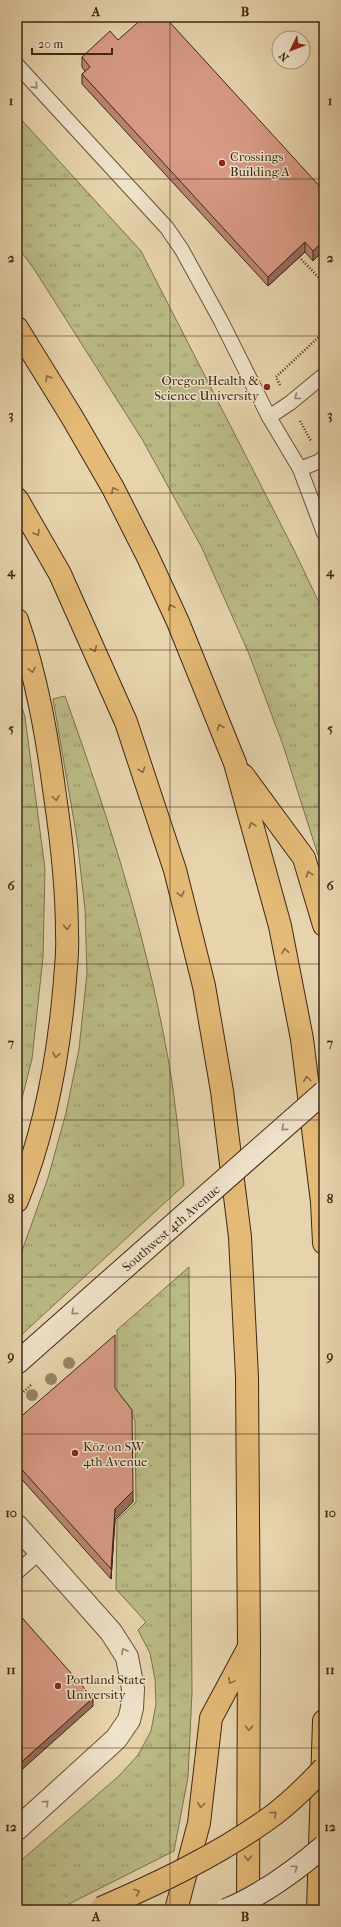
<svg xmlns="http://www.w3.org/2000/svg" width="341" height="1927" viewBox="0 0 341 1927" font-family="'IM FELL French Canon',serif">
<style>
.grass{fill:url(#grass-tufts);stroke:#7c714e}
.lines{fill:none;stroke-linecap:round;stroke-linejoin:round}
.lane-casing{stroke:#68523c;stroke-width:16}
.street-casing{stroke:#68523c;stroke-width:24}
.secondary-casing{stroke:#3e2717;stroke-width:24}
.highway-casing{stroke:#3e2717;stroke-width:24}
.path{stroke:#3e2717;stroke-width:2.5;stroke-dasharray:1 2;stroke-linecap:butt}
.lane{stroke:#efe3ca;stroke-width:14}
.street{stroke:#efe3ca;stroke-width:22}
.secondary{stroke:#efe3ca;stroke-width:22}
.highway{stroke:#e4ba76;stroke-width:22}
.secondary-bridge-casing{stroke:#3e2717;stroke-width:24;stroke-linecap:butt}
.highway-bridge-casing{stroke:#3e2717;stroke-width:24;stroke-linecap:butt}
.secondary-bridge{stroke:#efe3ca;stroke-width:22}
.highway-bridge{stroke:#e4ba76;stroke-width:22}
.tree{fill:#988567}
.wall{fill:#ba8472;stroke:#3e2717}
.shaded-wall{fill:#976c5d;stroke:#3e2717}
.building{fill:#d89a85;stroke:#3e2717}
.oneway{stroke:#968570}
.oneway2{stroke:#896942}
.grid{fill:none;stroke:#3e2717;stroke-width:1;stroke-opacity:0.55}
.poi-dot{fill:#8f2418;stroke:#efe3ca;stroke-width:1.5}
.labels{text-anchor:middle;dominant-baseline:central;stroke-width:3;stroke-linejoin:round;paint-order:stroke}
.poi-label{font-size:13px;fill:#3e2717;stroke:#efe3ca;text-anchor:start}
.street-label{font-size:13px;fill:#3e2717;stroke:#efe3ca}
.neatline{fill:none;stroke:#3e2717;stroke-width:1.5}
.grid-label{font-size:13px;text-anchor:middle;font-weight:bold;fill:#3e2717}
</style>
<defs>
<pattern id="grass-tufts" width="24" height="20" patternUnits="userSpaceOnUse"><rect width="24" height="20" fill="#babb86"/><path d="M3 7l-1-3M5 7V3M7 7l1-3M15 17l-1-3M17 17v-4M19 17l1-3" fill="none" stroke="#99986d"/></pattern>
</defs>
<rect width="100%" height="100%" fill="#e7d4ad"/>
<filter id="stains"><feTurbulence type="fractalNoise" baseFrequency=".005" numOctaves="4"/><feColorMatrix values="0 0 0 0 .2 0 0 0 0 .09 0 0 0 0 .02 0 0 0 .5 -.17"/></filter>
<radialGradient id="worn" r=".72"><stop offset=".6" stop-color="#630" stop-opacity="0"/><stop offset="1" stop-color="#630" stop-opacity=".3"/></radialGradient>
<g class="grass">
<polygon points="17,115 141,251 294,550 324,613 324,874 283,745 249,654 202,548 142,439 34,269 17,246"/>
<polygon points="17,691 25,717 45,869 43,957 32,1059 17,1118"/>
<path d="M65 696C110 822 151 950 172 1082 177 1116 180 1150 184 1185L17 1339V1265L48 1178 66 1113 79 1049 87 973 85 909 77 839 53 699Z"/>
<polygon points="189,1267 192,1692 188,1777 174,1851 57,1910 17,1910 17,1864 120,1775 138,1755 151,1731 156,1704 155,1679 150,1653 138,1630 146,1622 116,1589 117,1520 136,1502 135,1420 117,1398 117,1330"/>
</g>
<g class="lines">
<defs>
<g id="lane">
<polyline points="17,65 167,228 182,250 221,321 269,417 300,469 324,533"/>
<polyline points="269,417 290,403 324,375"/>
<polyline points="300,469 320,461 324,457"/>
<polyline points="17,1572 40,1552"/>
</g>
<polyline id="street" points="17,1526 111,1632 127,1657 133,1689 132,1708 129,1720 116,1739 17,1829"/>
<polyline id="secondary" points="17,1363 131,1262"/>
<g id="highway">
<polyline points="17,328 72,417 113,488 147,555 178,622 235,763 280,926 302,1039 322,1202 324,1243"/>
<polyline points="17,499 60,574 126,722 175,870 204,986 222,1091 240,1237 247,1377 249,1647 248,1910"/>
<path d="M17 620C37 678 47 736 55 796 62 843 67 888 67 935 68 950 66 965 65 980 59 1055 45 1132 17 1201"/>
<polyline points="243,775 304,858 324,925"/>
<polyline points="176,1910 199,1823 211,1718 248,1649"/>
<polyline points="318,1910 324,1721"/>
</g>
</defs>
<use href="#lane" class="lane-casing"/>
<use href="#street" class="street-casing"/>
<use href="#secondary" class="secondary-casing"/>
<use href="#highway" class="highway-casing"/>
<g class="path">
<polyline points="299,257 324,283"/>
<polyline points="280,385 276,377 324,332"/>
<polyline points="300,421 311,441"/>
<polyline points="17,1398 32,1384"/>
</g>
<use href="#lane" class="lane"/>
<use href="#street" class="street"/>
<use href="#secondary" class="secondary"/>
<use href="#highway" class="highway"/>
<defs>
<g id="secondary-bridge">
<polyline points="131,1262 324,1092"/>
<path d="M226 1910C260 1896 296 1870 324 1846"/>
</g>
<path id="highway-bridge" d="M101 1908C159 1883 216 1856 268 1819 288 1805 307 1786 324 1768"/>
</defs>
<use href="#secondary-bridge" class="secondary-bridge-casing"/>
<use href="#highway-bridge" class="highway-bridge-casing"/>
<use href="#secondary-bridge" class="secondary-bridge"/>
<use href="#highway-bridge" class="highway-bridge"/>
</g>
<g class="tree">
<circle cx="69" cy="1363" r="6"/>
<circle cx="51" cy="1379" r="6"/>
<circle cx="32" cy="1395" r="6"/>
</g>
<g class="wall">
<polygon points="118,40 324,191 313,261 305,252 268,286 82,84 82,74 85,71 82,67 82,57"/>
<polygon points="115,1388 133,1502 115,1520 111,1579 17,1474 17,1420"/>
</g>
<g class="shaded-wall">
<polygon points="324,240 324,250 313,261 313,251"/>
<polygon points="305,242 305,252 268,286 268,277"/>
<polygon points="133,1491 133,1502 115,1520 111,1579 115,1509"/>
<polygon points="93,1698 93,1706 17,1774 17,1766"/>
</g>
<g class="building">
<polygon points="144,17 165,17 324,191 324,240 313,251 305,242 268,277 82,74 90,67 82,57 110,31 118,40"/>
<polygon points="115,1335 115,1388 132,1410 133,1491 115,1509 111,1569 17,1464 17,1420"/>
<polygon points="17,1612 93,1698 17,1766"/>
</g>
<defs><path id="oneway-chevron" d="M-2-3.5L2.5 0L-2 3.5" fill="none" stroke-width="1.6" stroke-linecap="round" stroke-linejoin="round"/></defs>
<g class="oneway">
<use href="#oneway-chevron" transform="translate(35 86) rotate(48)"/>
<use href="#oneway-chevron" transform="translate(297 397) rotate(142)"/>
<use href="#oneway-chevron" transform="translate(284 1128) rotate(139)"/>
<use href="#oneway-chevron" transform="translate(74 1312) rotate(139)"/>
<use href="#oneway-chevron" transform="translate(124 1651) rotate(-120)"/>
<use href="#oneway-chevron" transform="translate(46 1803) rotate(-42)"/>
<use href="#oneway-chevron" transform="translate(295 1868) rotate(-34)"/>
</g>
<g class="oneway2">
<use href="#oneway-chevron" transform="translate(48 378) rotate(-122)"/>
<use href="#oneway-chevron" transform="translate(114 490) rotate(-118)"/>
<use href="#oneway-chevron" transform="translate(37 533) rotate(60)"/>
<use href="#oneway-chevron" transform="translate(171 607) rotate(-114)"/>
<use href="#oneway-chevron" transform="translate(94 649) rotate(66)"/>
<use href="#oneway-chevron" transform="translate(32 670) rotate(77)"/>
<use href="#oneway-chevron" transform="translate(220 727) rotate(-112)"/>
<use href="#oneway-chevron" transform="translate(142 770) rotate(71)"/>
<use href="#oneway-chevron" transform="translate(56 798) rotate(82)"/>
<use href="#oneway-chevron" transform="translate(252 825) rotate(-106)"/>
<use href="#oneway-chevron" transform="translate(309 874) rotate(-107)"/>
<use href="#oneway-chevron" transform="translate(181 894) rotate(76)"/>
<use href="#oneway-chevron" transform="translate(67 927) rotate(88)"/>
<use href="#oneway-chevron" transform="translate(285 951) rotate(-101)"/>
<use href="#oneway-chevron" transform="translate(56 1055) rotate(99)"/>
<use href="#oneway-chevron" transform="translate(307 1079) rotate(-97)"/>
<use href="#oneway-chevron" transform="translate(231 1681) rotate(118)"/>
<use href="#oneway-chevron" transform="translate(249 1728) rotate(90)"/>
<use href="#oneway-chevron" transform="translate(201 1805) rotate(97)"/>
<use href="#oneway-chevron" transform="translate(274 1814) rotate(-41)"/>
<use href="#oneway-chevron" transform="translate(248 1858) rotate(90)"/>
<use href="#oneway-chevron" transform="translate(137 1892) rotate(-23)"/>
</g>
<path class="grid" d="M170 17V1910M17 179H324M17 336H324M17 493H324M17 650H324M17 807H324M17 964H324M17 1120H324M17 1277H324M17 1434H324M17 1591H324M17 1748H324"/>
<g class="poi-dot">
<circle cx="222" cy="163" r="4"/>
<circle cx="267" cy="387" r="4"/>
<circle cx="75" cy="1453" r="4"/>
<circle cx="58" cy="1686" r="4"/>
</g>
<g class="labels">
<g class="poi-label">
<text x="230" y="156">Crossings<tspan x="230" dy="15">Building A</tspan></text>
<text x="259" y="380" text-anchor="end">Oregon Health &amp;<tspan x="259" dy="15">Science University</tspan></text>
<text x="83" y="1446">Kōz on SW<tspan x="83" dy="15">4th Avenue</tspan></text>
<text x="66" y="1679">Portland State<tspan x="66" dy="15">University</tspan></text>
</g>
<g class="street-label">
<text transform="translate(171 1228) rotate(-41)">Southwest 4th Avenue</text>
</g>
</g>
<rect width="341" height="1927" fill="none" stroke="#e7d4ad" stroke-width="44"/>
<g transform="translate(291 50) rotate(227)"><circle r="19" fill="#efe3ca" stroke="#a89882"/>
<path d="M0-3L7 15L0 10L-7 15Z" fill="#8f2418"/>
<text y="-6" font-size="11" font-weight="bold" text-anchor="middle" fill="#3e2717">N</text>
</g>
<path d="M32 48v6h80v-6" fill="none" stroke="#3e2717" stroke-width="2"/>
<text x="38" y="48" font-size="12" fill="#3e2717" stroke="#efe3ca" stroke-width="3" paint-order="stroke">20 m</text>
<rect x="22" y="22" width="297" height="1883" class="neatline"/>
<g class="grid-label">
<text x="96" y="16">A</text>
<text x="245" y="16">B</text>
<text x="11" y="105">1</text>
<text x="330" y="105">1</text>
<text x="11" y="262">2</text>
<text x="330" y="262">2</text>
<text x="11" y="419">3</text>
<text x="330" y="419">3</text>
<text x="11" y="576">4</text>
<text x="330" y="576">4</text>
<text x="11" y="733">5</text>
<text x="330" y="733">5</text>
<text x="11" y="890">6</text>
<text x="330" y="890">6</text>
<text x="11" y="1047">7</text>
<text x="330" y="1047">7</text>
<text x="11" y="1203">8</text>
<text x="330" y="1203">8</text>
<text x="11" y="1360">9</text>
<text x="330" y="1360">9</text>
<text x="11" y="1517">10</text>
<text x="330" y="1517">10</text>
<text x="11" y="1674">11</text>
<text x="330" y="1674">11</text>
<text x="11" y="1831">12</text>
<text x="330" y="1831">12</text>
<text x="96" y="1921">A</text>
<text x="245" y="1921">B</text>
</g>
<rect width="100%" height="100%" filter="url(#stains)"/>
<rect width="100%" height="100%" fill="url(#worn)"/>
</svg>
